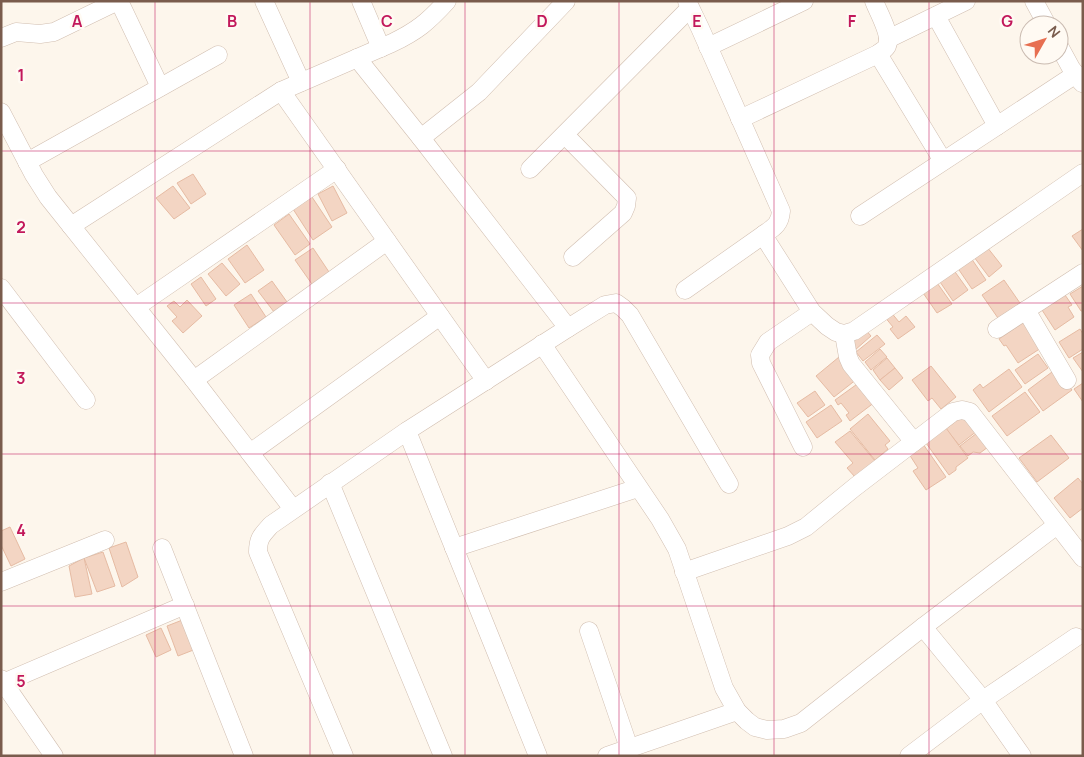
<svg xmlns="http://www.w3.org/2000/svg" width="1084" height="757" viewBox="0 0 1084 757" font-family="Manrope,sans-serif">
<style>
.building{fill:#f3d5c3;stroke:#e6bba3}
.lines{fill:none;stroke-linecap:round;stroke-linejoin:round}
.street-casing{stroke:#d1beb0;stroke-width:19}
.street{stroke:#fff;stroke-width:18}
.grid{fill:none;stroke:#c2185b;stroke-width:1;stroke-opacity:0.55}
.grid-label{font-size:16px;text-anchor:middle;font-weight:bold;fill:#c2185b;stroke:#fffaf3;stroke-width:5;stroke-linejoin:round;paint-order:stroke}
</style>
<rect width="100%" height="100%" fill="#fdf6ec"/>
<g class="building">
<polygon points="193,174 206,194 191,204 177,183"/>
<polygon points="173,186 190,208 174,219 156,198"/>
<polygon points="333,186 347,213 332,221 318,194"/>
<polygon points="312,197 332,227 313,240 293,209"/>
<polygon points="289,214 310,244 295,255 274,225"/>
<polygon points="1083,229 1083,251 1072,236"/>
<polygon points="247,245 264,270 245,283 228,259"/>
<polygon points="987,247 1002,266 989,277 974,257"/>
<polygon points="313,248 331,275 314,287 295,260"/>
<polygon points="971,258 986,280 972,289 957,267"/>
<polygon points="222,263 240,284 226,296 208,274"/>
<polygon points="953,269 968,290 953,301 938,279"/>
<polygon points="201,277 216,299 206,306 191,284"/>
<polygon points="935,280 952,304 937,313 921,290"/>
<polygon points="1004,280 1022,306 1000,321 982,295"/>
<polygon points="272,281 287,302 274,312 258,291"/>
<polygon points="1083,286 1083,311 1081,311 1070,294"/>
<polygon points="251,294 266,317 249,328 234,305"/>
<polygon points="1065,295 1072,305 1068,307 1074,317 1055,330 1042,310"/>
<polygon points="187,300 202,316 183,333 172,321 177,317 167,306 174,301 180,307"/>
<polygon points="890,311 899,322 906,316 915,327 898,339 890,329 893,327 884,316"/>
<polygon points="1027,320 1041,348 1018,363 1006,345 1004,346 999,339"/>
<polygon points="864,328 871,336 855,350 848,342"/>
<polygon points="1080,329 1083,334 1083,349 1069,358 1059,342"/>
<polygon points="877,335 885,344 863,361 856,352"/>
<polygon points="880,349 887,357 871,370 865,362"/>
<polygon points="1083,352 1083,372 1073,358"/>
<polygon points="1038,354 1048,368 1025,384 1015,370"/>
<polygon points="839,357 857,379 834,397 816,376"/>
<polygon points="887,358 895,368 880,380 873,370"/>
<polygon points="931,366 956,397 941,409 932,398 928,401 912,380"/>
<polygon points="895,368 903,378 889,390 880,380"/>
<polygon points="1009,369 1022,387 989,412 973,390 980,384 983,388"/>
<polygon points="1056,369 1072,390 1043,411 1028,390"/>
<polygon points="860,382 875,402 850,421 846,415 849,413 841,403 838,405 835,400"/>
<polygon points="1083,383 1083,402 1074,389"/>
<polygon points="815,391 825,405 808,417 797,403"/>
<polygon points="1025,392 1040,412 1007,436 992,416"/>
<polygon points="831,405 842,421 817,438 806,422"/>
<polygon points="868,414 890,441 885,445 888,449 875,460 850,429"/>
<polygon points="964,415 977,431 959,445 946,429"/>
<polygon points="946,428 968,458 956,467 956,470 949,475 926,443"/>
<polygon points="850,431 875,461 855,477 847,468 853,463 835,442"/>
<polygon points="977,433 988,447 980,453 973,452 968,456 960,446"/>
<polygon points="1051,435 1069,458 1037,482 1019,458"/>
<polygon points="923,444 946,477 926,490 913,471 918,468 909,454"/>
<polygon points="1078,478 1083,484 1083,508 1070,518 1054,498"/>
<polygon points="10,527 25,559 11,566 1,545 1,531"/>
<polygon points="126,542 138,577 122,587 109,548"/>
<polygon points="103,552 115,586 97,592 84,558"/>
<polygon points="84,558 92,594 75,597 69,566"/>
<polygon points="185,619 196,649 178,656 167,626"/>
<polygon points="161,628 171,650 156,657 146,635"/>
</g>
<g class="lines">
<defs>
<g id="street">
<polyline points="119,1 160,87"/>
<polyline points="264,1 301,82"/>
<polyline points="361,1 381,48"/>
<path d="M687 1 700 28 781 211C780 225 773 228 763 235L812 312 827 326 836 332 844 334 854 331 1083 173"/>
<polyline points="1034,1 1047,25"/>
<polyline points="936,16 997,126"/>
<polyline points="1,38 16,32 40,34 54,32 118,1"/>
<polyline points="888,39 966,1"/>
<polyline points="1059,46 1071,68 1082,83"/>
<polyline points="708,47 804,1"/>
<polyline points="878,54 943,161"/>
<polyline points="357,58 421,138 568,328"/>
<polyline points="281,91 486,381"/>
<polyline points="1,112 34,175 48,197 194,380 293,509"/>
<path d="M740 119 878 54C881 51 885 50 887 46 892 35 878 12 874 1"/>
<polyline points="565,135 627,198 626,206 623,213 573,257"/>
<polyline points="421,138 479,92 566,1"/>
<polyline points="27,162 218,55"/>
<polyline points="530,169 690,8"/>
<polyline points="860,216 1076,74"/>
<path d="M71 226 281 91 392 43C417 31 428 22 447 1"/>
<polyline points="1,288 86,400"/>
<polyline points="685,290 763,235"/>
<polyline points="136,307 337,169"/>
<polyline points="1026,310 1067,380"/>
<polyline points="997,329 1083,273"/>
<polyline points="844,334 848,357 851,364 914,442"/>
<polyline points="542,344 660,519 677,549 724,688 737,711 747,721 755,727 767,730 784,729 801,723 923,627 1057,525"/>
<polyline points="194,380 387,241"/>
<polyline points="407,431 538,756"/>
<polyline points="803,447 761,363 760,355 768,342 812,312"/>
<polyline points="250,453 440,316"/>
<polyline points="330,483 443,756"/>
<polyline points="162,548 244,756"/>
<polyline points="454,548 638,488"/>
<polyline points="684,572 788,536 806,527 855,487 953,412 962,410 970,412 1083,558"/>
<polyline points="1,582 105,540"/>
<polyline points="923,627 983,700 1022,756"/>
<polyline points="589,631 629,748"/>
<polyline points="1,679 54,756"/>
<polyline points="3,683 185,605"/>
<path d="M344 756 258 552C258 538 262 535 271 525L407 431 568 328 605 305 616 303 623 308 630 315 729 484"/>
<polyline points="607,756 737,711"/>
<polyline points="909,756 983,700 1076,637"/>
</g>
</defs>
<use href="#street" class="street-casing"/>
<use href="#street" class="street"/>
</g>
<path class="grid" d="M155 1V756M310 1V756M465 1V756M619 1V756M774 1V756M929 1V756M1 151H1083M1 303H1083M1 454H1083M1 606H1083"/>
<g class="grid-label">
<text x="77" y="27">A</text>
<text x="232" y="27">B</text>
<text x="387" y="27">C</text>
<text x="542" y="27">D</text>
<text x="697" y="27">E</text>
<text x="852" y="27">F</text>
<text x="1007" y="27">G</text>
<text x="21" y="81">1</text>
<text x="21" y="233">2</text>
<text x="21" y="384">3</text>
<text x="21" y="536">4</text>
<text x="21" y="687">5</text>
</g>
<rect width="1084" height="757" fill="none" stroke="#7a5c4d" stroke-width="5"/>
<g transform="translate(1044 40) rotate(51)"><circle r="24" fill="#fffaf3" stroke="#cabbb1"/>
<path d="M0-4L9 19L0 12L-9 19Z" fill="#e76f51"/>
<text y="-8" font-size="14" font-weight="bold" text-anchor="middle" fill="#7a5c4d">N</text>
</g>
</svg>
